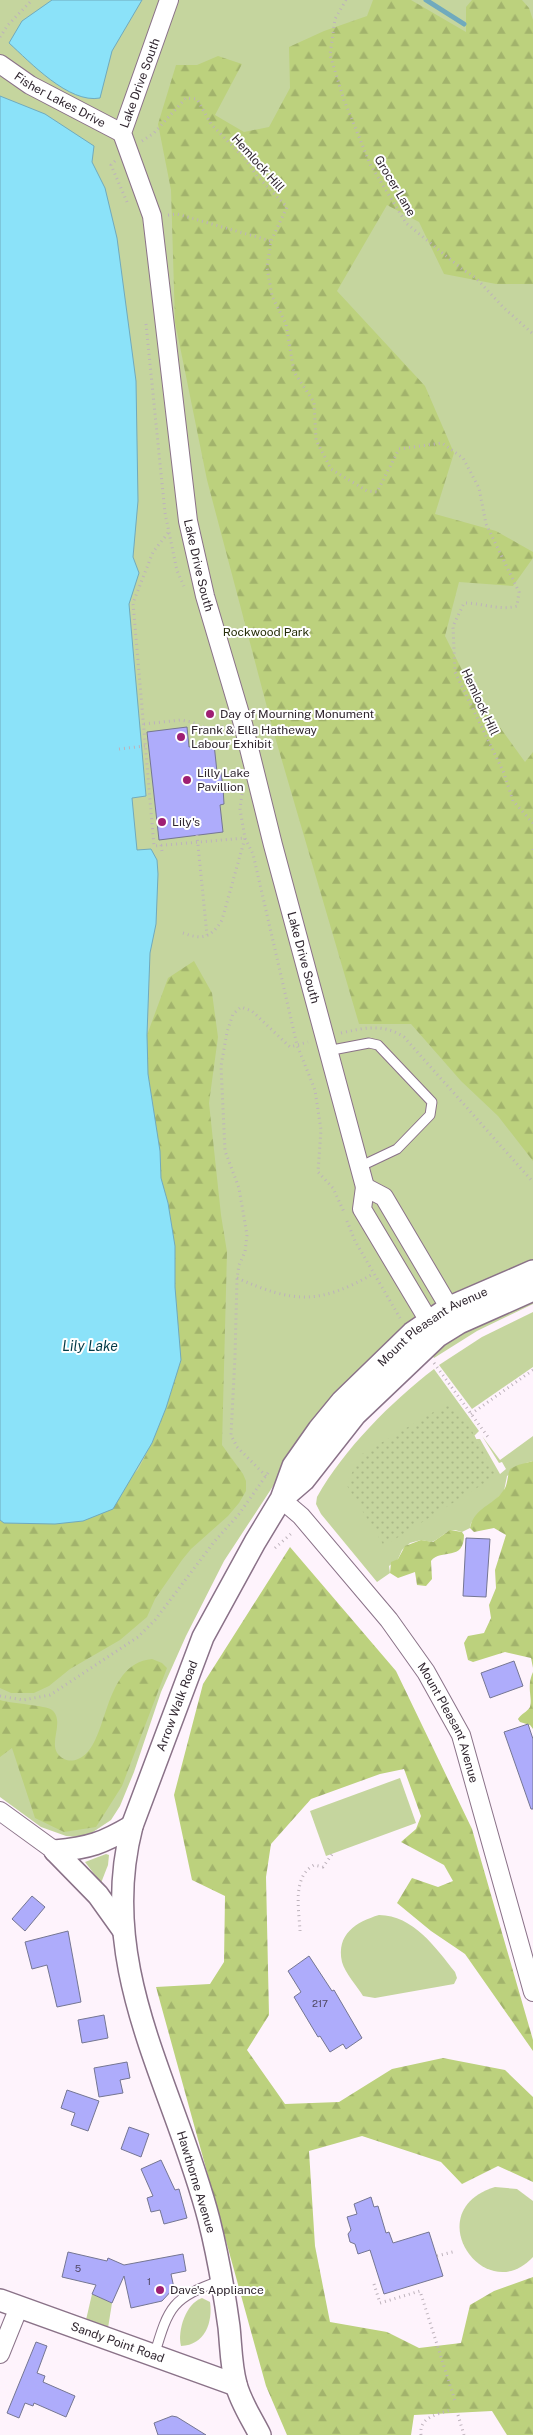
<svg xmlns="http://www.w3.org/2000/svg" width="533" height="2435" viewBox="0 0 533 2435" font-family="'Public Sans',sans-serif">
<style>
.green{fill:#c5d59e}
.forest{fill:url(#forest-firs)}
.garden{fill:url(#garden-dots)}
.water{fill:#8be2f9;stroke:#70aabd}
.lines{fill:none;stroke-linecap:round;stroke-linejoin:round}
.stream{stroke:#70aabd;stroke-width:5}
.building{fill:#aeacfb;stroke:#757692}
.service-casing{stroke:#8a7288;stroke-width:11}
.minor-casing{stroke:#8a7288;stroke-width:20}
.tertiary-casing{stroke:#8a7288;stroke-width:24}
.path{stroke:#bdb2bb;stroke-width:3;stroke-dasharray:1 4;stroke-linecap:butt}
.service{stroke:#fff;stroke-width:9}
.minor{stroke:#fff;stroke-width:18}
.tertiary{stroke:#fff;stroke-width:21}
.poi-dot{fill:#9f1f73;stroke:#fff;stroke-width:2}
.labels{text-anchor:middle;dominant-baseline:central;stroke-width:4;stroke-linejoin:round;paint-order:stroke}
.number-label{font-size:10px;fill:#504863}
.street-label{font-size:12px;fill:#312730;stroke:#fff}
.park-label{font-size:12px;fill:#262e0a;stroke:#fff}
.poi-label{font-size:12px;fill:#312730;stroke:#fff;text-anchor:start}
.water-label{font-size:14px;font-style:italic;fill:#023b47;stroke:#fff}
</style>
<defs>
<pattern id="forest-firs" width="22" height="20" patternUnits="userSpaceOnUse" patternTransform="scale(1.25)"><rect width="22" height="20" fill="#bcd17d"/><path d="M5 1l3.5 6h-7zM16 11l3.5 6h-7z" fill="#a2b36c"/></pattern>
<pattern id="garden-dots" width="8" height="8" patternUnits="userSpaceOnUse" patternTransform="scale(1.25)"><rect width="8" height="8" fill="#c5d59e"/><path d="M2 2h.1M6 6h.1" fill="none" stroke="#aab788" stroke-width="1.8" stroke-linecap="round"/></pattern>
</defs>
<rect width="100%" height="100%" fill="#fef3fc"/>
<g class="green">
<polygon points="0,0 533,0 533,1265 300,1445 224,1561 186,1636 161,1692 134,1772 120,1806 111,1820 90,1834 77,1837 66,1836 41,1827 0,1797"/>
<polygon points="533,1296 533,1304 477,1331 434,1358 430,1353 453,1337"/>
<polygon points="533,1312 533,1367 472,1409 439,1365 482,1337"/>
<path d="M434 1369 479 1431 474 1436 464 1416 495 1476 476 1439H480L500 1474 506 1469 502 1462 499 1463 482 1436 500 1460 533 1436V1461L526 1463 507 1476 504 1491 471 1523 470 1528 462 1532C447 1526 445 1536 432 1542L421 1540 410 1543 402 1550 398 1559 389 1566 390 1573 377 1582 321 1514 316 1504 317 1497C344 1449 391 1402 434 1369Z"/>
<polygon points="400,1778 416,1823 326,1856 310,1811"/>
<polygon points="106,1854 109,1855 108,1865 101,1883 85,1862"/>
<path d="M379 1915C413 1915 436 1948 455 1972L457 1978 454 1984 375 1998 363 1996C357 1986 345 1973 342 1962 336 1934 356 1922 379 1915Z"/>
<path d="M495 2187 517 2189 533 2201V2257C485 2309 417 2211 495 2187Z"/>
<polygon points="92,2294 112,2303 108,2328 86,2320"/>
<path d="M202 2298 210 2302C213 2322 205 2345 181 2346 177 2331 186 2303 202 2298Z"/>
</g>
<g class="forest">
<polygon points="373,0 411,0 466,32 466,7 472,0 522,0 529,8 533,20 533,284 496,284 444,274 419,222 387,205 337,291 425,386 454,453 435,514 496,531 533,552 533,558 513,586 459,582 445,636 470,686 525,762 533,752 533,1161 498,1116 461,1081 411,1024 359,1024 273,730 207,480 175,322 171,190 158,124 176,65 197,65 218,56 242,64 215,115 244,132 269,127 290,88 289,47 324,31 367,16"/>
<polygon points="194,961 212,993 218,1037 209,1103 221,1215 227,1252 222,1445 243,1474 246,1481 246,1491 239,1503 228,1516 191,1549 182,1560 155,1599 147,1617 120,1640 70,1669 49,1686 34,1693 11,1693 0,1688 0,1520 4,1523 55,1524 83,1521 138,1470 152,1443 166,1408 181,1360 175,1287 175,1246 168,1203 161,1178 160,1151 148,1074 147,1035 168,978"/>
<path d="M533 1461V1668L531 1658 505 1652 473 1662 468 1660 464 1643 468 1636 484 1633 491 1618 489 1605 496 1588 495 1570 506 1535 494 1528 474 1532 470 1528C474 1508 492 1506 503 1491 508 1486 507 1476 510 1469L518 1465Z"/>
<path d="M450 1530 462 1532 464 1535C464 1562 441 1548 431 1561L432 1579 426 1586 417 1585 415 1572 398 1578 390 1573 391 1562 398 1559 405 1546 421 1540 433 1542Z"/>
<polygon points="290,1547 396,1671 472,1829 533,2040 533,2051 465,1954 431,1931 397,1903 412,1878 438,1887 453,1881 444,1865 401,1842 416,1829 421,1816 404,1769 380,1774 311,1799 271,1844 266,1877 269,2015 247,2050 285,2104 339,2102 392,2069 443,2058 505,2070 533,2097 533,2182 498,2166 462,2184 441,2162 362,2136 309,2151 315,2246 330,2322 387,2332 419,2348 461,2343 470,2305 494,2291 533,2277 533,2435 507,2435 492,2411 414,2415 411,2435 287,2435 266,2386 156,1987 210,1984 224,1962 225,1896 192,1880 174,1795 203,1684"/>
<path d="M152 1659 162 1663 167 1668 122 1786 96 1827 64 1832 35 1818 12 1748 0 1757V1700C12 1704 46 1705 52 1710 67 1723 43 1748 64 1759 69 1761 73 1761 78 1759 110 1747 100 1664 152 1659Z"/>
<path d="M533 1672V1729L530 1725 520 1722 518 1719C521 1714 527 1712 530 1707 533 1698 526 1687 533 1672Z"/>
</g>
<polygon class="garden" points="447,1404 464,1416 496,1476 384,1546 346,1484 362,1454"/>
<g class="water">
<path d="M52 0H142L112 51 100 98C69 104 30 62 9 43L22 21Z"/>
<polygon points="0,96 45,114 94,146 92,162 105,188 117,238 136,381 138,501 133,557 139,573 129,604 146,796 132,798 137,850 151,849 157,860 158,874 156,924 150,953 147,1035 148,1074 160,1151 161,1178 168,1203 175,1246 175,1287 181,1360 166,1408 152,1443 113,1509 83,1521 55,1524 4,1523 0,1520"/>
</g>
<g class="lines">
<polyline class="stream" points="426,0 464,24"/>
</g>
<g class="building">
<polygon points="187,727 189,747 214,744 217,772 221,772 223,788 224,804 220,805 223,832 159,840 147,732"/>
<polygon points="466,1538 490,1539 486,1597 463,1596"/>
<polygon points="514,1661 523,1686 490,1698 481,1673"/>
<polygon points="528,1724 533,1739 533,1809 531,1809 504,1732"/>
<polygon points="32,1896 45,1907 25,1931 12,1919"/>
<polygon points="68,1931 81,2002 57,2007 47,1965 32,1969 25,1942"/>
<polygon points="309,1956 332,1991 334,1990 362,2038 346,2049 343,2044 330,2052 320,2036 318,2037 294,1997 301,1992 288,1971"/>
<polygon points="104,2015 108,2038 82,2043 78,2020"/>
<polygon points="127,2062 130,2078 120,2080 123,2093 99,2097 94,2068"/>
<polygon points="67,2090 99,2101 88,2131 71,2125 75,2113 61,2108"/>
<polygon points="129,2127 149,2134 141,2157 121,2149"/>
<polygon points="161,2160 175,2190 179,2189 187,2218 164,2224 160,2210 151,2212 147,2198 153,2196 141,2169"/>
<polygon points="371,2197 374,2207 378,2206 386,2233 389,2232 393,2243 429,2232 443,2276 384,2294 370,2250 358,2254 355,2244 350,2242 348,2234 351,2230 347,2217 357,2214 354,2204"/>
<polygon points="68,2252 107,2261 108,2258 124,2265 183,2254 186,2271 171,2274 174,2288 162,2301 131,2308 124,2276 112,2303 92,2294 96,2285 62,2277"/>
<polygon points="36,2342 47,2346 37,2373 45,2376 43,2382 75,2396 66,2417 34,2403 33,2406 25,2403 19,2418 7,2413"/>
<polygon points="172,2416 177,2417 206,2435 158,2435 154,2423"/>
</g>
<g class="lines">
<defs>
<g id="service">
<polyline points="327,1051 369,1043 378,1045 432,1102 430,1115 397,1149 359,1167"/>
<path d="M154 2356C169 2305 172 2298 222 2280"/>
</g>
<g id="minor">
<path id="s1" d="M169 0 122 133 152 216 188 521 205 596 243 724 273 845 365 1187"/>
<path id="s2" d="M0 64 30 85 122 133"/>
<polyline points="436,1333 362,1209 365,1187 384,1197 456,1319"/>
<path id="s3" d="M281 1499 301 1516 389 1620 426 1672 461 1735 533 1992"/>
<polyline points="0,1811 55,1851"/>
<polyline points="0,2354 19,2307"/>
</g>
<g id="tertiary">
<polyline points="282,1499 304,1480 355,1415 438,1336 459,1323 533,1290"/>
<polyline points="55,1851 98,1895 123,1930"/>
<path d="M55 1851C89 1848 103 1843 132 1826"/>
<path id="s4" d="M0 2300 236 2385"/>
<path id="s5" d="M260 2435C252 2419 240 2401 236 2384 231 2366 231 2346 229 2327 224 2291 218 2256 209 2220 175 2087 95 1969 132 1826L203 1637 255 1542 281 1499 293 1466 319 1429 342 1401 412 1333 450 1307 533 1271"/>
</g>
</defs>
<use href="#service" class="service-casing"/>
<use href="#minor" class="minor-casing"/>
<use href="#tertiary" class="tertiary-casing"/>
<g class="path">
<polyline points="346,0 335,19 330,55 344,100 370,164 406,223 462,269 476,278 503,307 533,334"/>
<polyline points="0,37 8,25 32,0"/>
<path d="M142 141 154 133 186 98 197 99 211 124 246 160 257 176 287 207 271 241 267 267 272 296 286 324 294 372 314 402 316 440 331 469 367 491 377 492 399 449 442 443 463 458 479 488 486 524 519 592 517 606C499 611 483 603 464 603L453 626 455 672 504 773 513 801 533 823"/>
<polyline points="115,161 111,165 127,202"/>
<polyline points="168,215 177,214 271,241"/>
<polyline points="146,324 165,513 177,571 184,586"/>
<path d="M168 533 153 552 133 603 154 846 245 838 222 920C211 938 202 940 183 933"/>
<polyline points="144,724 181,720 192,722 208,729 228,726"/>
<polyline points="119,749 145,746"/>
<polyline points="223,788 242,785"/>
<polyline points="242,794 240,809 245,838 253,854 297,1045 315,1090 321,1130 318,1172 333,1188 344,1212"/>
<polyline points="197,835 207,935"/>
<polyline points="161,845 162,851"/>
<polyline points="533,849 533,851"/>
<path d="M341 1033C364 1028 383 1023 404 1037L533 1182"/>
<polyline points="347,1221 355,1241 400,1318"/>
<path d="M237 1278C294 1303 318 1305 373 1274"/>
<polyline points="434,1363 488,1437"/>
<polyline points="471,1414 533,1370"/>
<polyline points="266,1476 237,1447 231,1435 235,1357 237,1278 239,1265 245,1252 247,1235 239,1188 225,1151 221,1066 227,1032 233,1014 241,1007 252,1011 290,1047 308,1042"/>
<polyline points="275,1548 293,1532"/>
<polyline points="0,1696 23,1700 50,1695 138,1637 155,1620 214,1542 239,1514 270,1470"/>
<path d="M300 1931C299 1909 292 1877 314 1865L323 1867 333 1853"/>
<polyline points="437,2256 456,2251"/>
<polyline points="374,2284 380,2303 420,2291 455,2401"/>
<polyline points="458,2415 464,2435"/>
<path d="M421 2435C419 2417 436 2415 450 2410"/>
</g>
<use href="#service" class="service"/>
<use href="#minor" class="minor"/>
<use href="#tertiary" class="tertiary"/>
</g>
<g class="poi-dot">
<circle cx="210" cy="714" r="5"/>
<circle cx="181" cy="737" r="5"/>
<circle cx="187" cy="780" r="5"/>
<circle cx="162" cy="822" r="5"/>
<circle cx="160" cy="2290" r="5"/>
</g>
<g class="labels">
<g class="number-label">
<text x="320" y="2003">217</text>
<text x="78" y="2268">5</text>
<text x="149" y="2281">1</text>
</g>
<g class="street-label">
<text transform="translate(140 83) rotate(-70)">Lake Drive South</text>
<text stroke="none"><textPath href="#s2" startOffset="70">Fisher Lakes Drive</textPath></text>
<text transform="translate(258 163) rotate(48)">Hemlock Hill</text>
<text transform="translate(395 186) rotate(59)">Grocer Lane</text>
<text stroke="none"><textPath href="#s1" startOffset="582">Lake Drive South</textPath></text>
<text transform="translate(480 702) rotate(65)">Hemlock Hill</text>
<text stroke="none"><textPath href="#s1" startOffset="988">Lake Drive South</textPath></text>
<text stroke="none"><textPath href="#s5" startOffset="1226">Mount Pleasant Avenue</textPath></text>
<text stroke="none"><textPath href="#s5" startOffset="759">Arrow Walk Road</textPath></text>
<text stroke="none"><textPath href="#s3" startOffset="282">Mount Pleasant Avenue</textPath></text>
<text transform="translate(196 2182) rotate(73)">Hawthorne Avenue</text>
<text stroke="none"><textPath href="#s4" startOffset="125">Sandy Point Road</textPath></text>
</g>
<g class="park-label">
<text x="266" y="632">Rockwood Park</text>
</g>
<g class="poi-label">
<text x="220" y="714">Day of Mourning Monument</text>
<text x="191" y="730">Frank &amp; Ella Hatheway<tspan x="191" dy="14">Labour Exhibit</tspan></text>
<text x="197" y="773">Lilly Lake<tspan x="197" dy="14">Pavillion</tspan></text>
<text x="172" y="822">Lily's</text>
<text x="170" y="2290">Dave's Appliance</text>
</g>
<g class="water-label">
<text x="90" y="1346">Lily Lake</text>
</g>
</g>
</svg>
